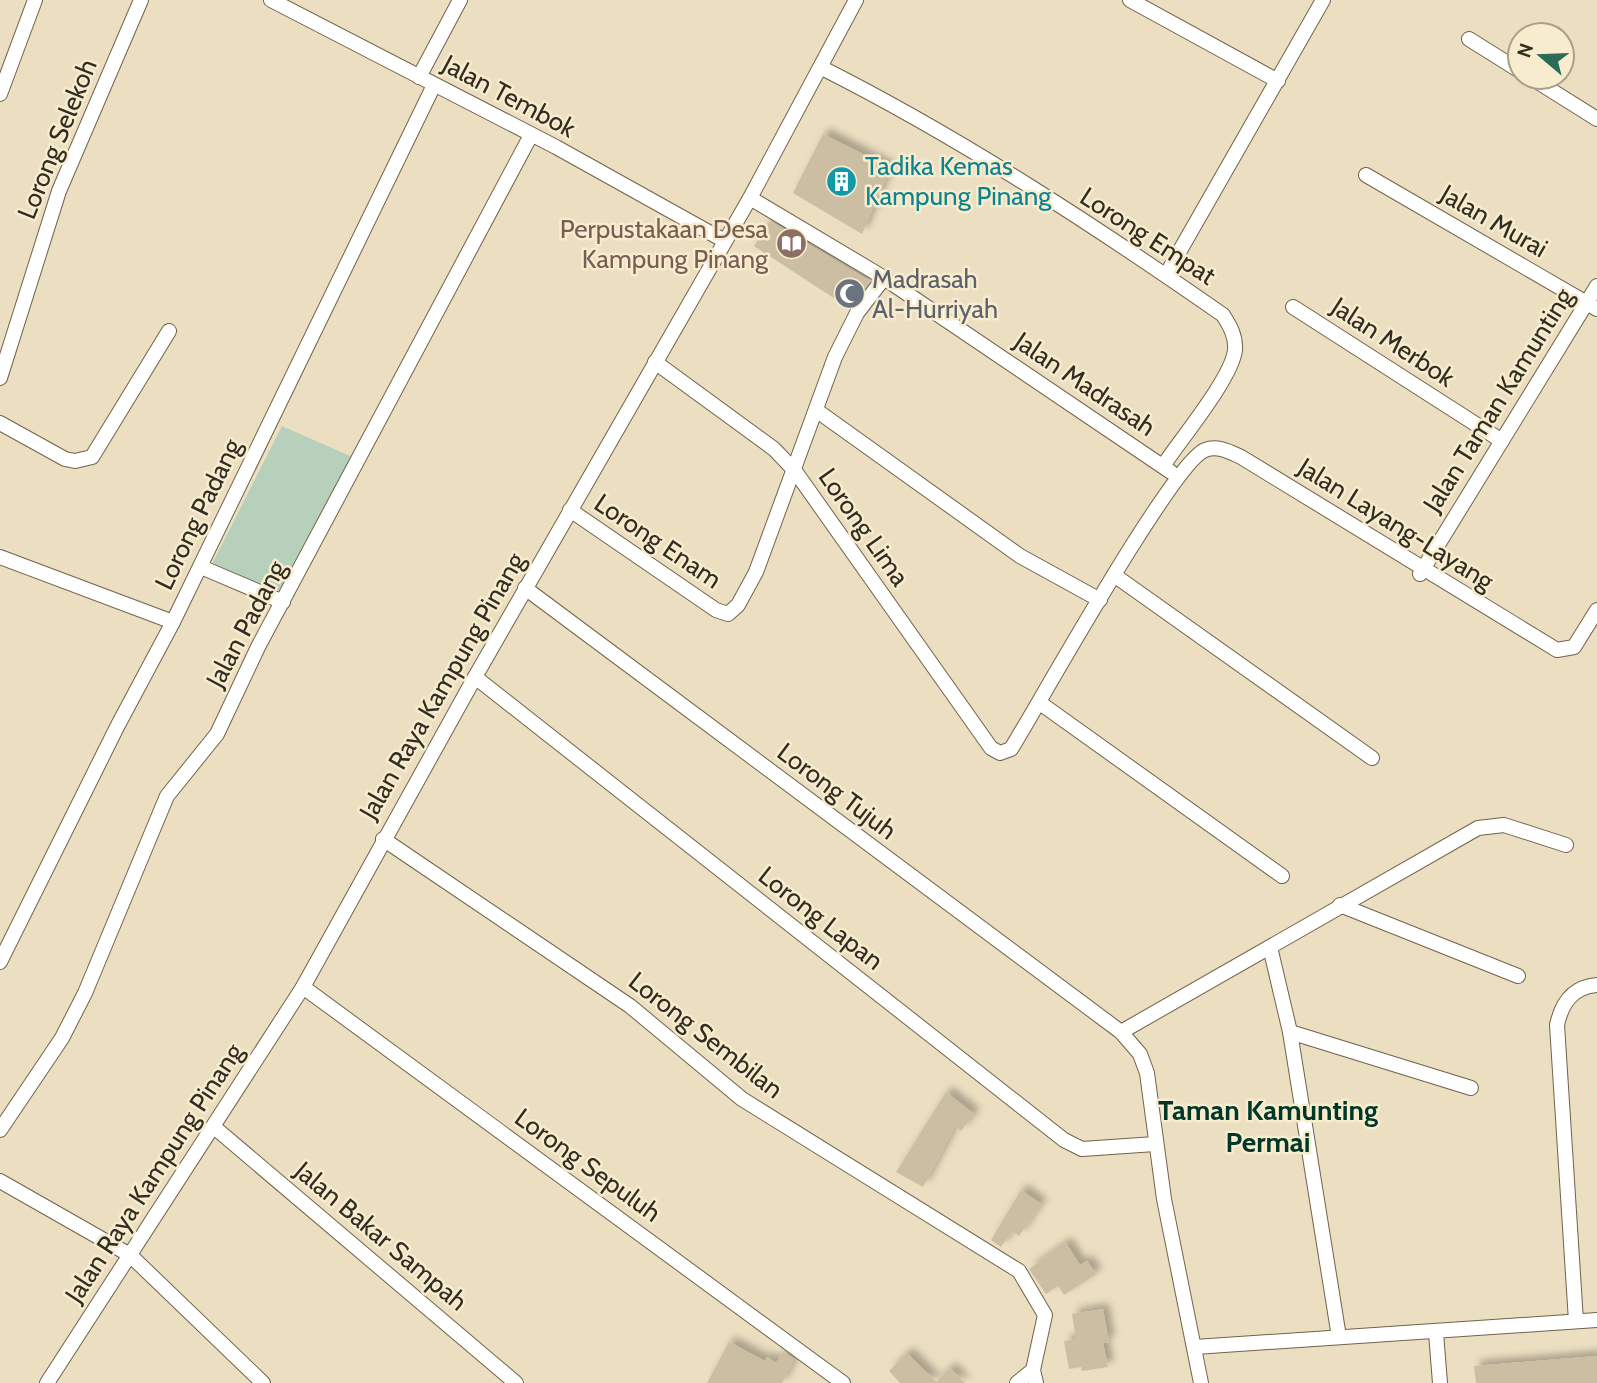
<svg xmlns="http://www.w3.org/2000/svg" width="1597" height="1383" viewBox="0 0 1597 1383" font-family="Cabin,sans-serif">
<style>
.green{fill:#b7d0bc}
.building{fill:#cbbea2;filter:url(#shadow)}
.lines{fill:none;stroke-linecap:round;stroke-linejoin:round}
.minor-casing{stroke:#6e644a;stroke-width:16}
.minor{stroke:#fff;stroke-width:14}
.labels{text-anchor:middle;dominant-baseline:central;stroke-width:5;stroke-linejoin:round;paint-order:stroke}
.street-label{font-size:26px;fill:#322d22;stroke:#f8ecce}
.culture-label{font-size:26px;fill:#0d838f;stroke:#f8ecce;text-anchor:start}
.education-label{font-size:26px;fill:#785e54;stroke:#f8ecce;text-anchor:end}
.worship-label{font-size:26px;fill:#5b616d;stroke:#f8ecce;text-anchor:start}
.neighbourhood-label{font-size:28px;font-weight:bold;fill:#003729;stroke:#f8ecce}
</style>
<defs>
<filter id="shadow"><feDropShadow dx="6" dy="-6" stdDeviation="3.5" flood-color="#0004"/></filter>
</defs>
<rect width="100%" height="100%" fill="#ebdec1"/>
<polygon class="green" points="282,426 359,460 283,602 209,570"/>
<g class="building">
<polygon points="823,134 890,168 862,234 793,193"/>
<polygon points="770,221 870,281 849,308 754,246"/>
<polygon points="946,1092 974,1114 961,1131 955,1126 923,1187 896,1172"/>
<polygon points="1021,1190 1041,1204 1019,1236 1012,1231 1001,1247 991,1240"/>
<polygon points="1066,1243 1080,1265 1087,1261 1096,1274 1064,1295 1058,1286 1046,1294 1029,1269"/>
<polygon points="1103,1309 1109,1342 1103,1343 1108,1367 1082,1371 1081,1367 1069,1369 1064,1341 1076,1339 1072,1314"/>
<polygon points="729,1342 765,1361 767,1357 776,1363 783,1352 794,1359 782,1383 707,1383"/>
<polygon points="907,1353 936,1382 950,1368 965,1383 900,1383 889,1371"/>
<polygon points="1597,1356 1597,1383 1476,1383 1474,1366"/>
</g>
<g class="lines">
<defs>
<g id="minor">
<polyline points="271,0 556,147 723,240"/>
<polyline points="1130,0 1278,81"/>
<polyline points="1469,39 1520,71"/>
<path d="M822 68C961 138 1095 226 1223 315 1230 326 1236 336 1235 350 1232 378 1180 440 1163 466"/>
<polyline points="419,77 460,0"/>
<polyline points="1530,77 1597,119"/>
<polyline points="0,94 35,0"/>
<polyline points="1366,175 1597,309"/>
<polyline points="750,198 881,276 1171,472"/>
<polyline points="1166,275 1323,0"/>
<polyline points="1293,307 1502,441"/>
<path d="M655 362 774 449 795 471 991 748 1000 753 1011 749C1039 704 1173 462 1205 450 1218 445 1230 452 1241 457L1557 650 1574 647 1597 610"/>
<polyline points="0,378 59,191 141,0"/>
<polyline points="816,410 1020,556 1100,600"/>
<polyline points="0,423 65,459 75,461 92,457 169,331"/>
<polyline points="570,510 716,610 728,614 738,605 756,572 835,357 857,313 884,278"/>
<polyline points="0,557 173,622"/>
<polyline points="201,567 283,602"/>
<polyline points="1420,574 1597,286"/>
<polyline points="1114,575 1372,758"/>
<polyline points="525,588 1121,1032 1140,1054 1147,1073 1164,1199 1201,1383"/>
<polyline points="475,677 1064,1140 1082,1149 1155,1144"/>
<polyline points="1040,703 1282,876"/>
<polyline points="383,839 630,1006 742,1099 1019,1271 1045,1315 1033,1370 1036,1383"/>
<polyline points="1340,905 1518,976"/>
<polyline points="1270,947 1290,1032 1339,1337"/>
<polyline points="0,962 118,725 173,622 434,85"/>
<polyline points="303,987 843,1383"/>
<polyline points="1121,1032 1478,828 1504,825 1566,845"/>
<polyline points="1290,1032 1471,1088"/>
<polyline points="214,1127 516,1383"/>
<polyline points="0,1130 62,1038 85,993 167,796 217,734 258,647 531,135"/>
<polyline points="0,1181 130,1255 263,1383"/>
<path d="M1576 1321 1557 1025C1562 1002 1573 987 1597 985"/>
<polyline points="1436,1333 1440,1383"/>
<polyline points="1195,1347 1597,1320"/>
<polyline points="47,1383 303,987 475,677 750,198 856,0"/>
<polyline points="1017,1383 1033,1370"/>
</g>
</defs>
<use href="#minor" class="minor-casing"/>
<use href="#minor" class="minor"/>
</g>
<defs>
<symbol id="building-disc" viewBox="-11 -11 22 22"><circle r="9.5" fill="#0f9aa8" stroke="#f8ecce"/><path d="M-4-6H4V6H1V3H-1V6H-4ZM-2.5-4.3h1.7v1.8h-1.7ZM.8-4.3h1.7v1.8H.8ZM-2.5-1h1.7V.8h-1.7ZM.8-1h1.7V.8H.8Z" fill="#fff"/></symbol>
<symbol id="library-disc" viewBox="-11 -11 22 22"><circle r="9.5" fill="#8d6e63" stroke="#f8ecce"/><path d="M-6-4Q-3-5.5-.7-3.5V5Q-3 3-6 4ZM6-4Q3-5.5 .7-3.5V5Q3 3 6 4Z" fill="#fff"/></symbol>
<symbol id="mosque-disc" viewBox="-11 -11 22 22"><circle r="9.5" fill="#6b7280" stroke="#f8ecce"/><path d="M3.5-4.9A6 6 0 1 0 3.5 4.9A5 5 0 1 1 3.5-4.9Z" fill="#fff"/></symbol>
</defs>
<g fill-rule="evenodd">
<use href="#building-disc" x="824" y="164" width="35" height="35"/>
<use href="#library-disc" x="774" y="226" width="35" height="35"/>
<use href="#mosque-disc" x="832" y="276" width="35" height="35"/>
</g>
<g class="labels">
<g class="street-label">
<text transform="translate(509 96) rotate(28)">Jalan Tembok</text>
<text transform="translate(57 139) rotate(-68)">Lorong Selekoh</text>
<text transform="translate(1494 221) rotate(30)">Jalan Murai</text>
<text transform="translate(1148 236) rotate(33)">Lorong Empat</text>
<text transform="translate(1393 342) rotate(33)">Jalan Merbok</text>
<text transform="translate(1085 384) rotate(34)">Jalan Madrasah</text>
<text transform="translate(1498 400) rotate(-58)">Jalan Taman Kamunting</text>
<text transform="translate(198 514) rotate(-64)">Lorong Padang</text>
<text transform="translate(1396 524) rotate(32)">Jalan Layang-Layang</text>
<text transform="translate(864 527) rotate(55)">Lorong Lima</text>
<text transform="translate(658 541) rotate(34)">Lorong Enam</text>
<text transform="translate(246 624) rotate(-62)">Jalan Padang</text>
<text transform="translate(442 686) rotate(-60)">Jalan Raya Kampung Pinang</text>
<text transform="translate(837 791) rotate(37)">Lorong Tujuh</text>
<text transform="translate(821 918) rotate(38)">Lorong Lapan</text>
<text transform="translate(706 1035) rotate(38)">Lorong Sembilan</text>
<text transform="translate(588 1165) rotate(36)">Lorong Sepuluh</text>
<text transform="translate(154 1173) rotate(-57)">Jalan Raya Kampung Pinang</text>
<text transform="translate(381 1236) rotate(40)">Jalan Bakar Sampah</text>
</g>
<g class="culture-label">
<text x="865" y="166">Tadika Kemas<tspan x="865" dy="30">Kampung Pinang</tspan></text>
</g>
<g class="education-label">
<text x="768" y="229">Perpustakaan Desa<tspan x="768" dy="30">Kampung Pinang</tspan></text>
</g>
<g class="worship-label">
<text x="872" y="279">Madrasah<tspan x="872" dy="30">Al-Hurriyah</tspan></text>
</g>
<g class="neighbourhood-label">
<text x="1268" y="1110">Taman Kamunting<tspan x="1268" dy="32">Permai</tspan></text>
</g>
</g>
<g transform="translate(1541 56) rotate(289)"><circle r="33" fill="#f8ecce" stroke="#a9a089" stroke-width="2"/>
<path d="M0-5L12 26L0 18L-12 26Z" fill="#2c6b57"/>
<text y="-10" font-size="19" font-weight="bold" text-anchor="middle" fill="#322d22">N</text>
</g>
</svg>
